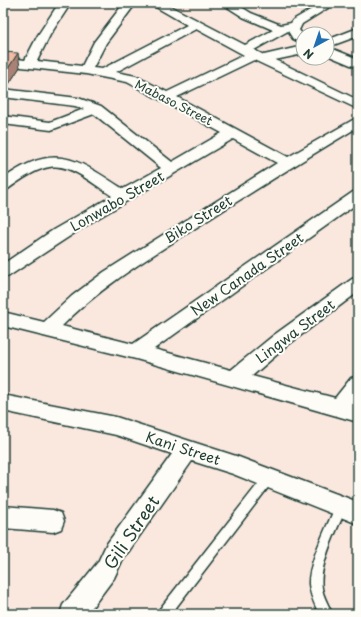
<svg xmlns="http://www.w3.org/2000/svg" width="361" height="617" viewBox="0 0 361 617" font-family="'Playpen Sans',sans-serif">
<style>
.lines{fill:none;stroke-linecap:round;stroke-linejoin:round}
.service-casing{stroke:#1f3d34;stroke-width:3}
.minor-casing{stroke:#1f3d34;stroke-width:3}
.service{fill:#fdfcf7;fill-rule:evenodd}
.minor{fill:#fdfcf7;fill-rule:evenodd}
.wall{fill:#d0a090;stroke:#1f3d34}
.shaded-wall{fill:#a98275;stroke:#1f3d34}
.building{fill:#f2baa7;stroke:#1f3d34}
.labels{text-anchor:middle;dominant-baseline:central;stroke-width:4;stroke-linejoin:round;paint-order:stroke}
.far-street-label{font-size:12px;fill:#1f3d34;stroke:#fdfcf7}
.street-label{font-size:14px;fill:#1f3d34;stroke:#fdfcf7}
.near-street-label{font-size:17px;fill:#1f3d34;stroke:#fdfcf7}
</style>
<rect width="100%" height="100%" fill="#fae8df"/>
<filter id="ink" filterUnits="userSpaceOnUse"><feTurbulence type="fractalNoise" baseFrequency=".025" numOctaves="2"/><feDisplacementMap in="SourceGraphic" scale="8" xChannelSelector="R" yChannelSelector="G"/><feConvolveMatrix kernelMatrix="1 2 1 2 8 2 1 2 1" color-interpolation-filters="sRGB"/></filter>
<g filter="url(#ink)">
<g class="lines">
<defs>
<g id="service">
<polygon points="269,473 273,475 274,478 273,481 171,614 157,614 159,610 265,475"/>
<path d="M341 502 345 503 347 507C338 527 318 566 322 588 323 597 329 605 332 614H319C315 605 310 595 309 584 308 563 327 527 335 507L337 503Z"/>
</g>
<g id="minor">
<path d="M59 3H71L50 35 37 61 82 66 94 42 124 3H136L106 43 93 68 102 69 187 25 149 3H164L245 45 273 30 243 17 221 3H235L251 13 281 25 291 23 293 20 322 3H336L302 24 299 30 303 35V44L293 39 288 31 254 50 264 55 303 46V54L275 60 358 100V109L254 60 177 97 288 157 358 117V127C300 162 242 198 186 234 142 262 98 289 62 326L133 344 353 192 358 191V203L154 349 231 370 274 335 352 279 358 277V292L288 345 252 376 335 398 351 378 358 376V398L353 403 358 404V422L136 359 3 326V312L44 322 72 296 104 272 277 163 233 139 93 221 9 276 3 278V264L53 230 112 196C65 164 57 153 8 189L3 191V179C54 142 76 158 123 189L161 168 94 114 51 130 3 124V116L50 122 84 109 75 106 3 97V89L78 98 101 106 172 162 222 133 127 82 86 74 3 65V57L25 60 38 35ZM196 29 244 55 167 92 136 76 116 72Z"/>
<polygon points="358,28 358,36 328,47 358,59 358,68 327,55 327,40"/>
<polygon points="3,395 116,417 236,456 358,502 358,524 233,474 192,461 122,561 114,578 87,614 60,614 63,605 98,562 106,545 172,454 116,435 3,411"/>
<polygon points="3,506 53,510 61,513 64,521 61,529 53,532 3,528"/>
</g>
</defs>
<use href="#service" class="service-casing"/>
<use href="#minor" class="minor-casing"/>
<use href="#service" class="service"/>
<use href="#minor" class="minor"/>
</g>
<polygon class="wall" points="3,52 20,67 7,87 3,87"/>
<polygon class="shaded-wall" points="18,53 20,67 7,87 5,73"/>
<polygon class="building" points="3,52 18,53 5,73 3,73"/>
</g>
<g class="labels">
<g class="far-street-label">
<text transform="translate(174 102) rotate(27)">Mabaso Street</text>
</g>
<g class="street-label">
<text transform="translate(117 201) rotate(-30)">Lonwabo Street</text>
<text transform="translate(198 219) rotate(-32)">Biko Street</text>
<text transform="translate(247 274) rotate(-35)">New Canada Street</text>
<text transform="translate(295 331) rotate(-37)">Lingwa Street</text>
<text transform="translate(183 448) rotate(18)">Kani Street</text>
</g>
<g class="near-street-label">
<text transform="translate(131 532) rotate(-56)">Gili Street</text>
</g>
</g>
<rect width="361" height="617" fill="none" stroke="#fdfcf7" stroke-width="16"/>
<rect x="8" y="8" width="345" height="601" fill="none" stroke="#1f3d34" stroke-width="1.5" filter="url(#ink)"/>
<g transform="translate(315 46) rotate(220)"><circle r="19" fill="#fdfcf7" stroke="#a4b0a9"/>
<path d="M0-3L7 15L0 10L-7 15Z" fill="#1f6fb2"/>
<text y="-6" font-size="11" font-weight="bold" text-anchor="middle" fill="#1f3d34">N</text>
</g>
</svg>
